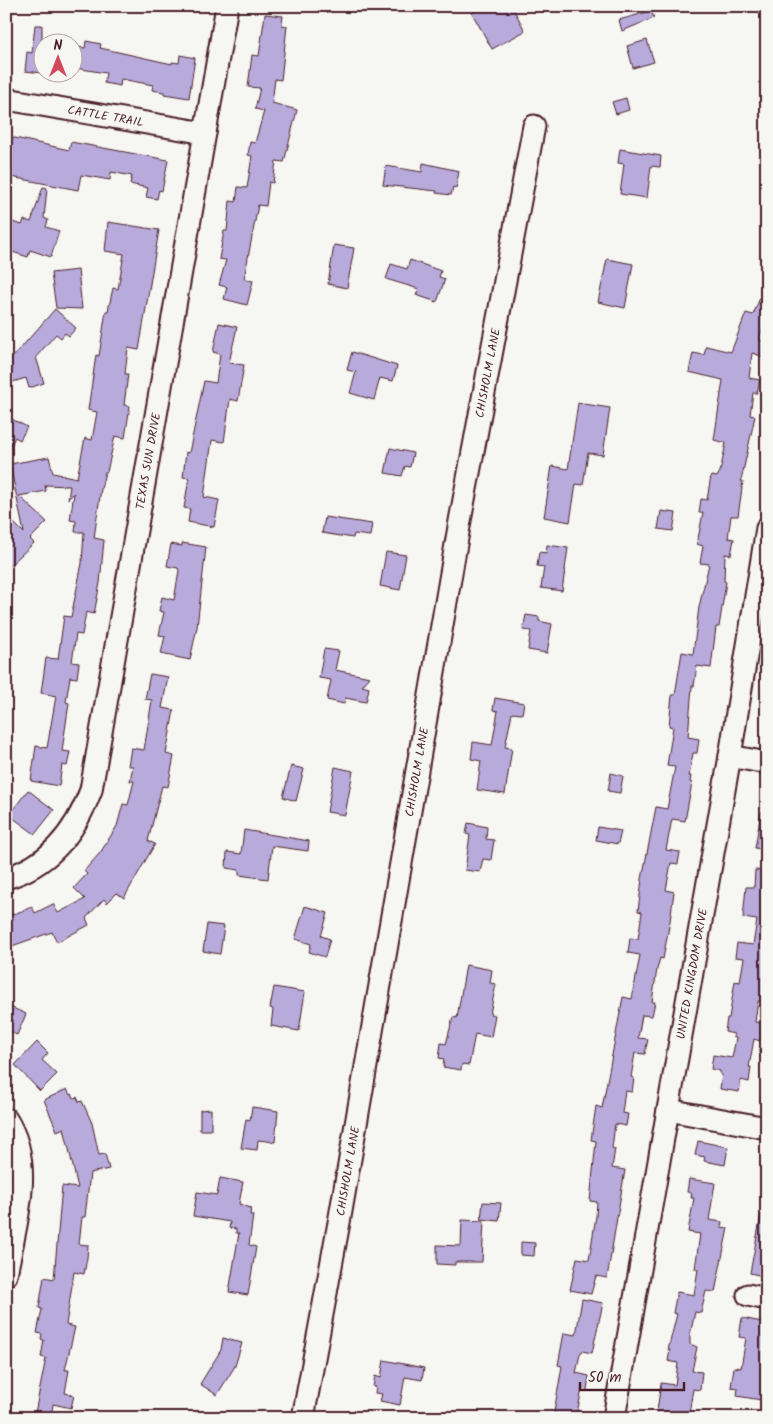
<svg xmlns="http://www.w3.org/2000/svg" width="773" height="1424" viewBox="0 0 773 1424" font-family="Kalam,sans-serif">
<style>
.building{fill:#b8abdc;stroke:#4a1f2b}
.lines{fill:none;stroke-linecap:round;stroke-linejoin:round}
.minor-casing{stroke:#4a1f2b;stroke-width:25}
.minor{stroke:#f6f6f2;stroke-width:21}
.labels{text-anchor:middle;dominant-baseline:central;stroke-width:5;stroke-linejoin:round;paint-order:stroke}
.street-label{font-size:12px;fill:#4a1f2b;stroke:#f6f6f2}
</style>
<rect width="100%" height="100%" fill="#f6f6f2"/>
<filter id="ink" filterUnits="userSpaceOnUse"><feTurbulence type="fractalNoise" baseFrequency=".02" numOctaves="2"/><feDisplacementMap in="SourceGraphic" scale="10" xChannelSelector="R" yChannelSelector="G"/><feConvolveMatrix kernelMatrix="1 2 1 2 8 2 1 2 1" color-interpolation-filters="sRGB"/></filter>
<g filter="url(#ink)">
<g class="building">
<polygon points="484,6 512,6 525,31 492,49 472,13"/>
<polygon points="651,11 654,18 622,31 619,20"/>
<polygon points="265,14 283,16 282,25 287,26 281,80 275,79 272,103 297,110 284,162 276,161 273,183 269,182 266,206 258,205 244,279 253,281 247,305 224,299 227,287 219,285 226,260 219,259 224,231 227,231 230,201 236,202 238,187 247,188 252,156 248,155 250,142 255,143 264,111 255,109 260,88 248,87 252,55 259,56"/>
<polygon points="35,25 42,25 42,73 25,71 27,52 32,53"/>
<polygon points="647,40 654,62 633,68 627,46"/>
<polygon points="86,41 101,44 100,48 172,64 172,62 179,63 180,55 195,58 189,98 164,94 164,92 152,90 153,85 121,79 120,86 104,83 106,73 75,68 78,47 85,48"/>
<polygon points="626,98 629,110 616,114 612,102"/>
<polygon points="6,136 69,150 71,142 168,160 162,191 159,190 157,199 146,197 148,188 130,184 132,176 111,172 110,180 81,175 78,190 6,176"/>
<polygon points="620,149 661,156 660,167 651,166 647,198 620,194 624,164 618,163"/>
<polygon points="423,163 459,171 456,188 453,187 451,195 436,193 437,191 383,185 386,166 422,172"/>
<polygon points="43,187 47,188 44,218 48,220 46,227 59,231 51,257 30,250 28,257 6,250 6,220 22,225 24,220 31,222"/>
<polygon points="108,222 159,230 139,350 128,348 125,374 128,374 124,405 130,406 125,438 115,436 107,472 105,472 101,489 94,538 104,540 100,583 94,614 86,612 82,635 76,634 72,662 79,663 77,678 70,677 66,702 69,703 62,751 70,752 67,766 62,765 59,786 31,781 36,746 47,748 56,696 41,693 46,658 58,659 64,616 71,617 82,563 84,532 75,532 76,521 70,520 74,493 68,499 70,486 45,485 46,491 19,496 47,522 30,539 34,543 6,569 6,515 24,533 10,464 49,457 53,473 77,478 85,438 92,440 97,412 88,410 96,355 99,356 106,311 108,311 113,288 118,289 124,254 105,251"/>
<polygon points="334,245 354,248 347,288 328,284"/>
<polygon points="607,259 633,264 625,308 598,302"/>
<polygon points="410,260 441,271 439,277 445,279 437,302 416,295 419,289 386,279 391,264 407,269"/>
<polygon points="78,270 82,309 56,308 51,273"/>
<polygon points="766,283 767,317 760,336 760,340 767,343 767,358 752,353 749,378 760,380 757,393 753,393 750,415 755,416 741,481 743,481 738,516 731,516 728,538 734,539 731,555 725,554 724,581 726,582 719,627 716,627 711,668 697,666 694,686 692,686 688,737 699,739 697,753 693,753 689,776 691,776 690,782 692,783 685,821 672,819 666,850 680,852 678,864 671,863 666,890 674,892 670,921 663,959 660,958 657,969 652,1002 655,1002 652,1016 642,1015 638,1038 648,1039 645,1054 635,1053 631,1077 634,1078 632,1092 625,1091 622,1113 628,1114 626,1126 615,1124 612,1148 615,1149 612,1168 625,1170 607,1278 596,1276 591,1294 570,1290 577,1258 589,1260 596,1216 597,1202 590,1201 596,1141 591,1140 596,1106 602,1108 623,997 632,999 640,955 628,953 630,938 638,939 642,912 638,911 642,879 656,807 667,809 675,767 667,766 673,727 669,726 672,695 675,695 682,652 693,654 699,607 709,564 700,563 703,546 697,544 703,513 699,513 701,499 707,500 711,476 717,477 720,472 726,443 714,440 723,380 689,372 693,353 704,355 706,346 731,352 746,313 753,315"/>
<polygon points="55,309 76,328 69,336 65,333 61,338 56,334 36,357 44,383 29,388 26,378 6,384 6,365"/>
<polygon points="219,323 237,327 229,363 244,365 238,401 230,399 224,442 212,440 204,497 219,500 214,527 188,522 190,509 184,508 189,478 183,477 186,452 189,453 204,381 216,383 220,354 213,352"/>
<polygon points="352,352 397,366 393,381 380,378 374,400 350,393 356,372 347,370"/>
<polygon points="578,403 610,408 603,455 588,453 583,485 576,484 570,522 544,517 552,466 568,469"/>
<polygon points="6,416 27,427 20,440 15,437 6,455"/>
<polygon points="390,448 413,453 410,467 405,466 402,476 385,473"/>
<polygon points="661,511 676,513 673,531 658,529"/>
<polygon points="325,517 372,524 370,536 354,534 353,538 322,533"/>
<polygon points="182,543 206,547 197,627 190,660 161,654 165,636 159,635 164,612 159,611 162,597 174,600 179,571 178,568 167,566 171,544 182,546"/>
<polygon points="547,545 568,548 562,591 541,588 544,567 537,566 539,552 546,553"/>
<polygon points="386,552 406,555 400,590 380,586"/>
<polygon points="526,615 539,617 539,621 552,624 547,653 528,650 531,631 523,630"/>
<polygon points="324,649 339,651 335,670 370,677 362,686 369,688 366,702 345,698 344,704 327,700 331,680 319,678"/>
<polygon points="150,674 168,677 162,708 174,710 166,754 174,756 168,787 162,786 148,841 155,844 124,898 117,893 107,903 104,899 86,918 89,925 57,942 52,932 9,947 6,939 6,917 32,907 35,913 53,904 58,913 85,899 74,888 87,874 84,871 100,853 117,826 123,804 128,805 134,781 130,781 133,766 128,766 131,748 144,750 152,700 145,699"/>
<polygon points="495,698 524,703 522,714 512,713 505,747 512,748 505,794 477,790 481,761 471,759 473,742 492,745 498,711 493,710"/>
<polygon points="291,766 304,769 296,801 283,797"/>
<polygon points="335,767 353,771 345,815 327,812"/>
<polygon points="611,773 623,776 620,793 608,791"/>
<polygon points="28,790 54,810 35,834 9,815"/>
<polygon points="761,812 767,812 767,850 755,848"/>
<polygon points="468,823 487,827 486,839 494,840 491,860 483,859 480,872 465,870 470,835 466,834"/>
<polygon points="598,827 621,831 618,844 596,840"/>
<polygon points="244,830 309,841 308,851 272,846 268,879 239,875 239,870 226,868 227,852 241,854"/>
<polygon points="755,870 767,871 767,947 764,968 767,968 767,1003 758,1001 755,1022 763,1023 760,1041 754,1039 749,1067 751,1067 749,1082 741,1080 739,1092 720,1089 722,1075 720,1074 720,1071 711,1069 713,1055 732,1058 736,1038 733,1037 734,1034 725,1032 727,1018 729,1018 735,981 740,982 744,958 735,957 737,943 753,945 757,920 743,918 746,887 754,887"/>
<polygon points="305,906 328,913 321,936 330,939 325,957 309,952 311,944 295,939"/>
<polygon points="207,924 224,926 220,954 203,951"/>
<polygon points="466,965 492,970 490,983 496,984 490,1014 495,1015 491,1037 475,1034 469,1065 462,1064 461,1070 443,1067 444,1059 439,1058 441,1043 446,1044 453,1017 457,1018"/>
<polygon points="274,987 305,992 299,1031 271,1026 273,1009 270,1008"/>
<polygon points="6,1005 26,1014 17,1035 6,1030"/>
<polygon points="37,1042 48,1053 42,1060 57,1074 40,1091 15,1065"/>
<polygon points="67,1089 70,1095 72,1094 74,1098 77,1097 79,1102 82,1101 92,1123 99,1155 105,1154 109,1169 90,1173 85,1217 82,1217 79,1244 88,1245 87,1258 84,1274 74,1272 66,1325 75,1327 65,1370 69,1370 65,1393 74,1395 71,1408 53,1404 51,1418 34,1418 46,1358 41,1357 44,1340 41,1340 42,1334 37,1333 42,1309 39,1308 44,1277 54,1279 62,1186 78,1188 64,1128 57,1131 44,1100"/>
<polygon points="252,1107 278,1111 275,1142 258,1140 257,1150 241,1148 246,1119 250,1120"/>
<polygon points="211,1109 211,1130 200,1130 200,1110"/>
<polygon points="698,1141 728,1147 725,1165 704,1161 705,1157 695,1155"/>
<polygon points="220,1178 243,1182 239,1204 251,1208 250,1215 253,1215 249,1245 256,1247 248,1295 229,1292 239,1233 236,1233 236,1229 229,1228 230,1222 193,1216 197,1192 217,1195"/>
<polygon points="689,1179 715,1183 709,1220 722,1222 721,1227 728,1228 715,1292 706,1291 701,1313 695,1312 690,1335 690,1344 697,1347 692,1371 702,1372 700,1390 693,1389 689,1414 678,1413 678,1418 656,1418 661,1383 675,1385 678,1363 668,1361 670,1350 668,1350 677,1314 673,1313 677,1292 694,1295 698,1269 695,1269 700,1234 688,1232 694,1198 691,1198 692,1193 687,1192"/>
<polygon points="483,1202 501,1203 499,1221 481,1219"/>
<polygon points="761,1215 767,1215 767,1265 763,1276 750,1273"/>
<polygon points="462,1220 484,1221 482,1262 455,1262 455,1265 437,1264 437,1245 461,1246"/>
<polygon points="521,1242 535,1243 534,1256 521,1255"/>
<polygon points="582,1299 603,1303 592,1353 582,1351 580,1354 576,1373 589,1376 587,1390 582,1389 576,1418 553,1418 562,1366 558,1365 564,1333 576,1335"/>
<polygon points="742,1318 767,1323 767,1401 737,1396 738,1388 731,1387 734,1367 741,1368 746,1338 739,1337"/>
<polygon points="223,1338 242,1343 235,1366 217,1395 200,1384 221,1350"/>
<polygon points="384,1360 424,1368 422,1380 405,1377 400,1405 380,1401 382,1394 375,1393 376,1387 373,1387 375,1376 381,1378"/>
</g>
<g class="lines">
<defs>
<g id="minor">
<path id="s1" d="M6 99 205 133"/>
<polyline points="730,756 767,763"/>
<path id="s2" d="M6 878C50 865 76 831 91 790L227 6"/>
<polyline points="668,1110 767,1128"/>
<path d="M6 1119C36 1165 15 1225 6 1275"/>
<polyline points="748,1295 767,1299"/>
<path id="s3" d="M303 1418 340 1217 460 521 534 126"/>
<path id="s4" d="M614 1418 730 756 767 528"/>
</g>
</defs>
<use href="#minor" class="minor-casing"/>
<use href="#minor" class="minor"/>
</g>
</g>
<g class="labels">
<g class="street-label">
<text stroke="none"><textPath href="#s1" startOffset="101">CATTLE TRAIL</textPath></text>
<text stroke="none"><textPath href="#s3" startOffset="1061">CHISHOLM LANE</textPath></text>
<text stroke="none"><textPath href="#s2" startOffset="461">TEXAS SUN DRIVE</textPath></text>
<text stroke="none"><textPath href="#s3" startOffset="656">CHISHOLM LANE</textPath></text>
<text stroke="none"><textPath href="#s4" startOffset="451">UNITED KINGDOM DRIVE</textPath></text>
<text stroke="none"><textPath href="#s3" startOffset="251">CHISHOLM LANE</textPath></text>
</g>
</g>
<rect width="773" height="1424" fill="none" stroke="#f6f6f2" stroke-width="25"/>
<rect x="12" y="12" width="748" height="1399" fill="none" stroke="#4a1f2b" stroke-width="2" filter="url(#ink)"/>
<g transform="translate(58 58)"><circle r="24" fill="#f6f6f2" stroke="#b1a0a2"/>
<path d="M0-4L9 19L0 12L-9 19Z" fill="#d1495b"/>
<text y="-8" font-size="14" font-weight="bold" text-anchor="middle" fill="#4a1f2b">N</text>
</g>
<path d="M580 1382v8h104v-8" fill="none" stroke="#4a1f2b" stroke-width="2.5"/>
<text x="588" y="1382" font-size="15" fill="#4a1f2b" stroke="#f6f6f2" stroke-width="4" paint-order="stroke">50 m</text>
</svg>
